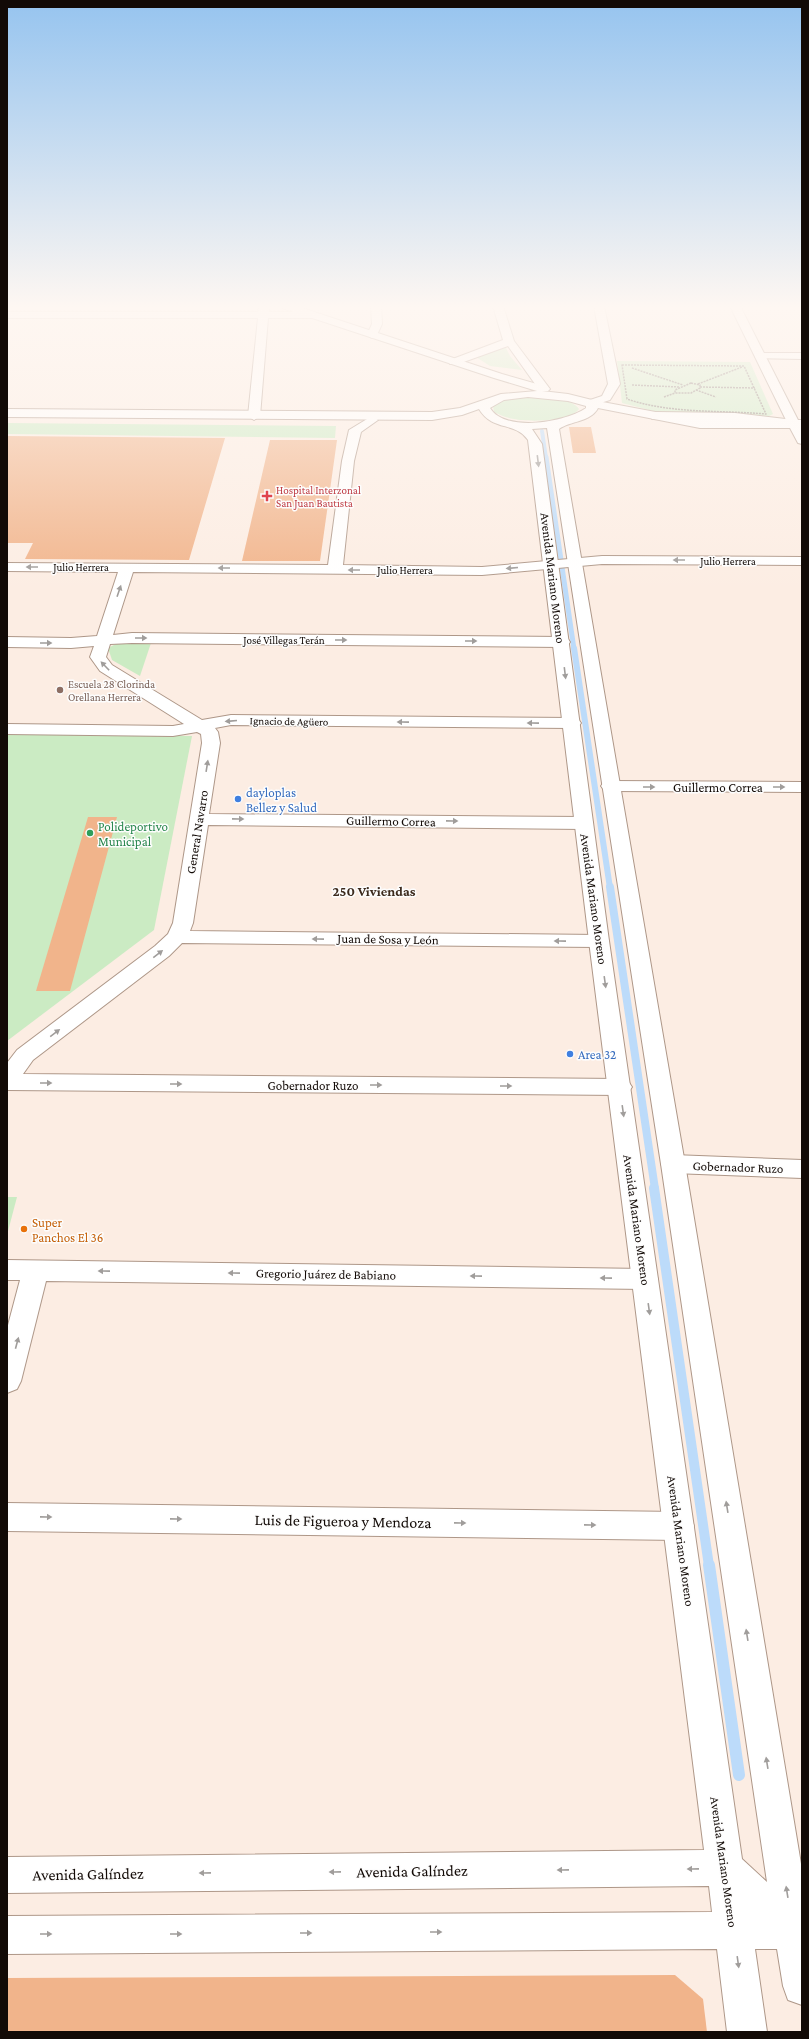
<svg xmlns="http://www.w3.org/2000/svg" width="809" height="2039" viewBox="0 0 809 2039" font-family="'Crimson Pro',serif">
<style>
.green{fill:#cbebc3}
.lines{fill:none;stroke-linecap:round;stroke-linejoin:round}
.stream-far5{stroke:#bcdbfa;stroke-width:4}
.stream-far4{stroke:#bcdbfa;stroke-width:5}
.stream-far3{stroke:#bcdbfa;stroke-width:6}
.stream-far2{stroke:#bcdbfa;stroke-width:8}
.stream-far1{stroke:#bcdbfa;stroke-width:10}
.stream{stroke:#bcdbfa;stroke-width:12}
.building{fill:#f1b48b}
.minor-casing{stroke:#ae9788;stroke-width:2}
.major-casing{stroke:#ae9788;stroke-width:2}
.path{stroke:#887c75;stroke-width:1.5;stroke-dasharray:2 1;stroke-linecap:butt}
.minor{fill:#fff;fill-rule:evenodd}
.major{fill:#fff;fill-rule:evenodd}
.oneway{fill:#a09d9b}
.health-dot{fill:#e0444e;stroke:#fdfdfd;stroke-width:1.5}
.education-dot{fill:#8d6e63;stroke:#fdfdfd;stroke-width:1.5}
.shop-dot{fill:#3f7fe0;stroke:#fdfdfd;stroke-width:1.5}
.leisure-dot{fill:#2e9e5b;stroke:#fdfdfd;stroke-width:1.5}
.food-dot{fill:#e8710a;stroke:#fdfdfd;stroke-width:1.5}
.labels{text-anchor:middle;dominant-baseline:central;stroke-width:3;stroke-linejoin:round;paint-order:stroke}
.far-health-label{font-size:11px;fill:#be3a42;stroke:#fdfdfd;text-anchor:start}
.far-street-label{font-size:11px;fill:#120a06;stroke:#fdfdfd}
.far-education-label{font-size:11px;fill:#785e54;stroke:#fdfdfd;text-anchor:start}
.street-label{font-size:13px;fill:#120a06;stroke:#fdfdfd}
.shop-label{font-size:13px;fill:#366cbe;stroke:#fdfdfd;text-anchor:start}
.leisure-label{font-size:13px;fill:#27864d;stroke:#fdfdfd;text-anchor:start}
.food-label{font-size:13px;fill:#c56008;stroke:#fdfdfd;text-anchor:start}
.neighbourhood-label{font-size:14px;font-weight:bold;fill:#3d2b1e;stroke:#fdfdfd}
.near-street-label{font-size:16px;fill:#120a06;stroke:#fdfdfd}
</style>
<rect width="100%" height="100%" fill="#fcede3"/>
<g class="green">
<polygon points="505,346 510,356 522,370 490,366 476,357"/>
<polygon points="617,361 750,362 773,414 767,417 661,413 622,403"/>
<path d="M520 397C534 397 571 396 579 409 570 422 528 422 514 419 506 418 500 415 494 412L493 406 500 401Z"/>
<polygon points="7,423 336,426 335,438 7,434"/>
<polygon points="151,643 140,676 112,660 108,648 116,644"/>
<polygon points="7,734 192,736 154,930 7,1041"/>
<polygon points="7,1197 17,1197 7,1235"/>
</g>
<g class="lines">
<polyline class="stream-far5" points="542,431 546,458"/>
<polyline class="stream-far4" points="546,457 574,649"/>
<polyline class="stream-far3" points="574,648 610,888"/>
<polyline class="stream-far2" points="610,887 655,1189"/>
<polyline class="stream-far1" points="654,1188 709,1566"/>
<polyline class="stream" points="709,1565 739,1775"/>
</g>
<g class="building">
<polygon points="569,427 591,427 596,453 573,453"/>
<polygon points="7,436 225,438 189,560 25,559 33,543 7,543"/>
<polygon points="270,440 337,440 320,561 242,561"/>
<polygon points="88,817 117,817 70,991 36,991"/>
<polygon points="675,1975 703,1999 707,2032 7,2032 7,1978"/>
</g>
<g class="lines">
<defs>
<g id="minor">
<polygon points="259,306 269,306 269,312 314,312 319,315 314,318 268,318 260,416 254,420 248,416 258,318 7,318 7,312 258,312"/>
<polygon points="371,306 381,306 382,324 376,337 372,338 367,335 372,324"/>
<polygon points="493,306 503,306 514,341 550,389 548,391 540,391 508,346 458,364 450,364 449,362 450,360 503,340"/>
<polygon points="594,306 604,306 620,384 610,400 591,406 587,405 585,403 587,401 602,396 608,384"/>
<polygon points="760,353 802,353 802,359 756,358 755,356"/>
<polygon points="656,412 735,413 794,420 800,424 794,428 735,421 652,419 650,416 652,413"/>
<polygon points="372,416 378,420 361,432 354,461 343,565 482,567 602,556 802,557 802,565 602,564 482,575 133,572 113,635 132,633 562,637 568,639 570,642 568,645 562,647 132,643 110,644 106,657 112,665 202,720 231,715 572,718 578,719 581,723 578,727 572,728 231,725 215,728 218,732 220,743 209,814 584,817 591,819 593,823 591,827 584,829 208,825 193,923 190,931 599,935 606,936 609,941 606,946 599,947 182,943 169,956 33,1060 23,1074 620,1079 628,1081 632,1087 628,1093 620,1095 7,1090 7,1063 17,1050 155,946 168,934 173,923 202,743 201,734 197,732 173,736 7,734 7,724 173,726 184,724 100,671 90,657 94,646 71,648 7,647 7,637 71,638 97,636 118,572 7,571 7,563 328,565 342,461 349,430"/>
<polygon points="610,781 802,782 802,792 610,791 604,790 601,786 604,782"/>
<polygon points="673,1155 802,1160 802,1178 673,1173 664,1170 661,1164 664,1158"/>
<polygon points="7,1260 645,1269 654,1272 658,1279 654,1286 645,1289 46,1281 21,1381 17,1389 7,1393 7,1329 20,1280 7,1280"/>
<polygon points="7,1503 679,1512 690,1516 694,1526 690,1536 679,1540 7,1531"/>
</g>
<path id="major" d="M281 306H296L502 374 544 386 546 388 542 391 568 394 592 400 682 417 718 420H786L730 306H740L798 420H802V444L798 443 790 428H700L598 408C591 422 570 421 559 429L685 1164 802 1870V2005L788 2000 783 1986 777 1949H755L767 2032H727L717 1949 7 1954V1916L712 1912 709 1886 7 1893V1857L704 1850 589 941 528 440C515 421 493 432 479 409L462 415 432 420 7 417V409L432 412 460 408 501 394 537 391 494 378 282 308ZM528 397 568 401 586 406V408C566 422 505 433 490 408L504 400ZM547 428 661 1164 767 1882 742 1859 609 941 542 444 532 429Z"/>
</defs>
<use href="#minor" class="minor-casing"/>
<use href="#major" class="major-casing"/>
<g class="path">
<path d="M622 365 744 366 766 414C720 410 671 414 627 399Z"/>
<polyline points="632,368 683,385"/>
<polygon points="691,383 700,385 700,388 691,393 675,393 675,390"/>
<polyline points="698,384 742,367"/>
<polyline points="632,385 679,387"/>
<polyline points="700,387 755,388"/>
<polyline points="696,390 716,397"/>
<polyline points="664,397 675,393"/>
</g>
<use href="#minor" class="minor"/>
<use href="#major" class="major"/>
</g>
<defs><path id="oneway-solid" d="M-6-.8H1V-3.2L6.5 0L1 3.2V.8H-6Z"/></defs>
<g class="oneway">
<use href="#oneway-solid" transform="translate(538 461) rotate(83)"/>
<use href="#oneway-solid" transform="translate(679 560) rotate(-180)"/>
<use href="#oneway-solid" transform="translate(32 567) rotate(-180)"/>
<use href="#oneway-solid" transform="translate(224 568) rotate(-180)"/>
<use href="#oneway-solid" transform="translate(512 568) rotate(175)"/>
<use href="#oneway-solid" transform="translate(354 570) rotate(-180)"/>
<use href="#oneway-solid" transform="translate(119 591) rotate(-71)"/>
<use href="#oneway-solid" transform="translate(141 638)"/>
<use href="#oneway-solid" transform="translate(341 640)"/>
<use href="#oneway-solid" transform="translate(471 641)"/>
<use href="#oneway-solid" transform="translate(46 643)"/>
<use href="#oneway-solid" transform="translate(105 666) rotate(-134)"/>
<use href="#oneway-solid" transform="translate(565 673) rotate(83)"/>
<use href="#oneway-solid" transform="translate(231 721) rotate(175)"/>
<use href="#oneway-solid" transform="translate(403 722) rotate(-179)"/>
<use href="#oneway-solid" transform="translate(533 723) rotate(-179)"/>
<use href="#oneway-solid" transform="translate(207 766) rotate(-81)"/>
<use href="#oneway-solid" transform="translate(649 787)"/>
<use href="#oneway-solid" transform="translate(779 787)"/>
<use href="#oneway-solid" transform="translate(238 819) rotate(1)"/>
<use href="#oneway-solid" transform="translate(452 821) rotate(1)"/>
<use href="#oneway-solid" transform="translate(318 939) rotate(-179)"/>
<use href="#oneway-solid" transform="translate(560 941) rotate(-179)"/>
<use href="#oneway-solid" transform="translate(158 954) rotate(-38)"/>
<use href="#oneway-solid" transform="translate(605 982) rotate(82)"/>
<use href="#oneway-solid" transform="translate(55 1033) rotate(-37)"/>
<use href="#oneway-solid" transform="translate(46 1083)"/>
<use href="#oneway-solid" transform="translate(176 1084)"/>
<use href="#oneway-solid" transform="translate(376 1085)"/>
<use href="#oneway-solid" transform="translate(506 1086)"/>
<use href="#oneway-solid" transform="translate(623 1111) rotate(82)"/>
<use href="#oneway-solid" transform="translate(104 1271) rotate(-179)"/>
<use href="#oneway-solid" transform="translate(234 1273) rotate(-179)"/>
<use href="#oneway-solid" transform="translate(476 1276) rotate(-179)"/>
<use href="#oneway-solid" transform="translate(606 1278) rotate(-179)"/>
<use href="#oneway-solid" transform="translate(649 1309) rotate(82)"/>
<use href="#oneway-solid" transform="translate(17 1343) rotate(-75)"/>
<use href="#oneway-solid" transform="translate(727 1507) rotate(-99)"/>
<use href="#oneway-solid" transform="translate(46 1517) rotate(1)"/>
<use href="#oneway-solid" transform="translate(176 1519) rotate(1)"/>
<use href="#oneway-solid" transform="translate(460 1523) rotate(1)"/>
<use href="#oneway-solid" transform="translate(590 1525) rotate(1)"/>
<use href="#oneway-solid" transform="translate(747 1635) rotate(-99)"/>
<use href="#oneway-solid" transform="translate(767 1763) rotate(-99)"/>
<use href="#oneway-solid" transform="translate(693 1869) rotate(179)"/>
<use href="#oneway-solid" transform="translate(563 1870) rotate(179)"/>
<use href="#oneway-solid" transform="translate(335 1872) rotate(179)"/>
<use href="#oneway-solid" transform="translate(205 1873) rotate(179)"/>
<use href="#oneway-solid" transform="translate(787 1892) rotate(-99)"/>
<use href="#oneway-solid" transform="translate(436 1932)"/>
<use href="#oneway-solid" transform="translate(306 1933)"/>
<use href="#oneway-solid" transform="translate(46 1934)"/>
<use href="#oneway-solid" transform="translate(176 1934)"/>
<use href="#oneway-solid" transform="translate(738 1962) rotate(82)"/>
</g>
<linearGradient id="sky" x2="0" y2="1"><stop stop-color="#96c4ef"/><stop offset="0.52" stop-color="#fef7f2"/><stop offset="1" stop-color="#fef7f2" stop-opacity="0"/></linearGradient>
<rect width="809" height="591" fill="url(#sky)"/>
<path class="health-dot" d="M265 490h4v4h4v4h-4v4h-4v-4h-4v-4h4z"/>
<circle class="education-dot" cx="60" cy="690" r="4"/>
<g class="shop-dot">
<circle cx="238" cy="799" r="4"/>
<circle cx="570" cy="1054" r="4"/>
</g>
<circle class="leisure-dot" cx="90" cy="833" r="4"/>
<circle class="food-dot" cx="24" cy="1229" r="4"/>
<g class="labels">
<g class="far-health-label">
<text x="276" y="490">Hospital Interzonal<tspan x="276" dy="13">San Juan Bautista</tspan></text>
</g>
<g class="far-street-label">
<text x="728" y="561">Julio Herrera</text>
<text x="81" y="567">Julio Herrera</text>
<text x="405" y="570">Julio Herrera</text>
<text x="284" y="640">José Villegas Terán</text>
<text transform="translate(289 721) rotate(1)">Ignacio de Agüero</text>
</g>
<g class="far-education-label">
<text x="68" y="684">Escuela 28 Clorinda<tspan x="68" dy="13">Orellana Herrera</tspan></text>
</g>
<g class="street-label">
<text transform="translate(553 578) rotate(83)">Avenida Mariano Moreno</text>
<text x="718" y="787">Guillermo Correa</text>
<text transform="translate(391 821) rotate(1)">Guillermo Correa</text>
<text transform="translate(197 832) rotate(-81)">General Navarro</text>
<text transform="translate(594 899) rotate(82)">Avenida Mariano Moreno</text>
<text transform="translate(388 939) rotate(1)">Juan de Sosa y León</text>
<text x="313" y="1085">Gobernador Ruzo</text>
<text transform="translate(738 1167) rotate(2)">Gobernador Ruzo</text>
<text transform="translate(637 1220) rotate(82)">Avenida Mariano Moreno</text>
<text transform="translate(326 1274) rotate(1)">Gregorio Juárez de Babiano</text>
<text transform="translate(681 1541) rotate(82)">Avenida Mariano Moreno</text>
<text transform="translate(724 1862) rotate(82)">Avenida Mariano Moreno</text>
</g>
<g class="shop-label">
<text x="246" y="792">dayloplas<tspan x="246" dy="15">Bellez y Salud</tspan></text>
<text x="578" y="1054">Area 32</text>
</g>
<g class="leisure-label">
<text x="98" y="826">Polideportivo<tspan x="98" dy="15">Municipal</tspan></text>
</g>
<g class="food-label">
<text x="32" y="1222">Super<tspan x="32" dy="15">Panchos El 36</tspan></text>
</g>
<g class="neighbourhood-label">
<text x="374" y="891">250 Viviendas</text>
</g>
<g class="near-street-label">
<text transform="translate(343 1521) rotate(1)">Luis de Figueroa y Mendoza</text>
<text transform="translate(412 1871) rotate(-1)">Avenida Galíndez</text>
<text transform="translate(88 1874) rotate(-1)">Avenida Galíndez</text>
</g>
</g>
<rect width="809" height="2039" fill="none" stroke="#120a06" stroke-width="16"/>
</svg>
